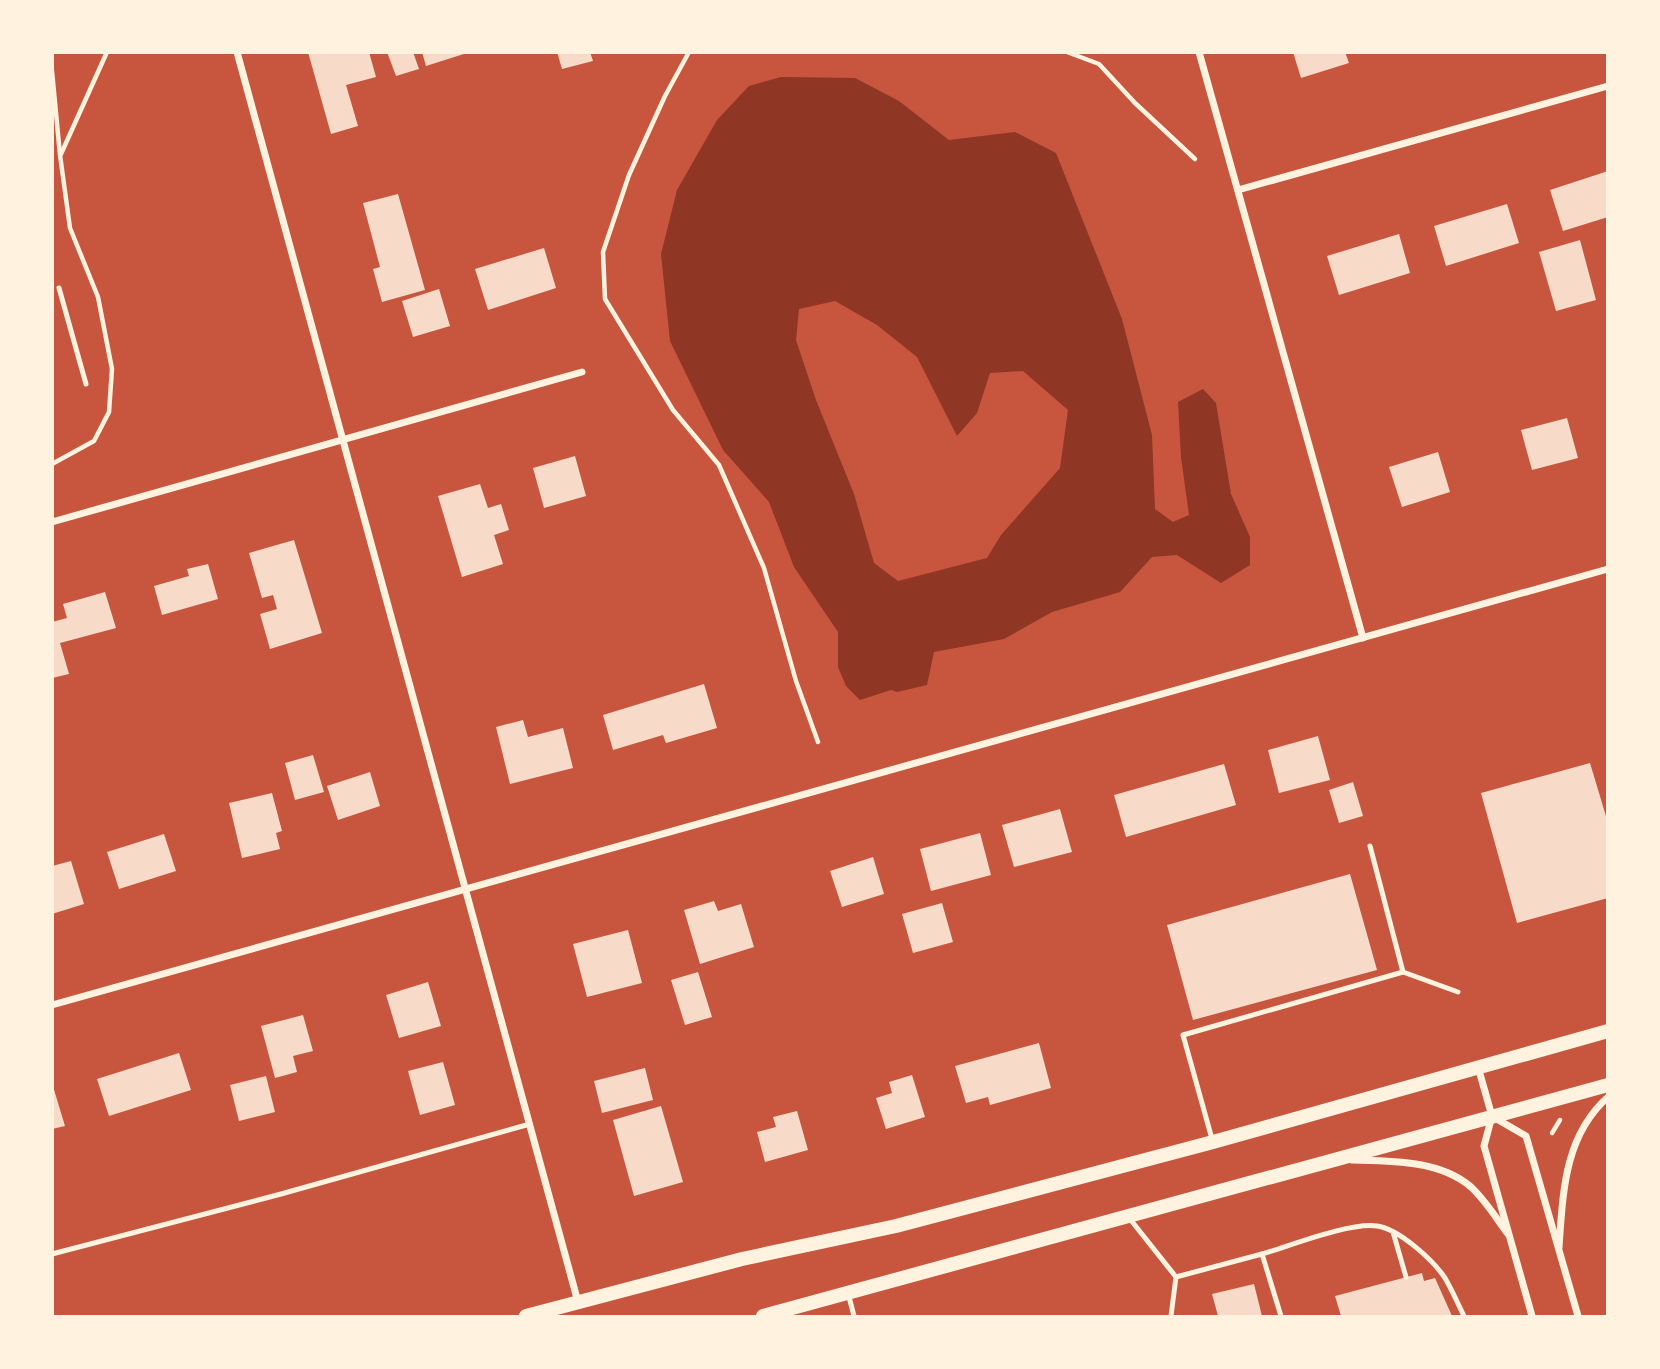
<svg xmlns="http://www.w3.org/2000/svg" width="1660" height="1369" viewBox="0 0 1660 1369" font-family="'Noto Sans',sans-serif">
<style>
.water{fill:#8f3625;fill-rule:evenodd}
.building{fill:#f7dbc8}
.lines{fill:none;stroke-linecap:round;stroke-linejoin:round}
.path{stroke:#fff3e0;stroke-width:4.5}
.service{stroke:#fff3e0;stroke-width:5}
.minor{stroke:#fff3e0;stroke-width:7}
.secondary{stroke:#fff3e0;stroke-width:14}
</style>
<rect width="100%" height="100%" fill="#c8553d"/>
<path class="water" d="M781 77 855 78 899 101 949 140 1015 132 1056 153 1122 319 1152 435 1155 509 1173 522 1189 515 1181 457 1178 402 1203 389 1216 403 1231 494 1250 537V565L1221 583 1177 555 1152 557 1120 592 1052 612 1004 639 934 652 927 685 897 692 891 690 860 700 846 686 838 667V632L794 567 769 502 723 450 670 341 661 254 677 190 717 120 749 86ZM835 301 877 325 917 357 957 436 977 413 990 373 1023 371 1068 410 1060 468 1001 535 987 558 898 581 874 563 854 494 816 400 796 340 799 309Z"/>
<g class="building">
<polygon points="308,52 369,52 376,77 346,85 358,126 331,134"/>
<polygon points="387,52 413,52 419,69 396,76"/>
<polygon points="422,52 467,52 467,53 426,66"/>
<polygon points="557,52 590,52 593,61 562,69"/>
<polygon points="1293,52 1345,52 1349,63 1301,78"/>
<polygon points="1608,171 1608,217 1563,231 1550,190"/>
<polygon points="398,194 425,290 382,302 373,269 380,267 363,203"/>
<polygon points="1507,204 1519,243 1446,266 1434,226"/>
<polygon points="1399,234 1410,273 1339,295 1327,256"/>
<polygon points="1580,240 1596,300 1556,311 1539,252"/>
<polygon points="544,248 556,288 488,310 475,269"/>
<polygon points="439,289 450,326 413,337 402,301"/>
<polygon points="1567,418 1578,458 1532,470 1521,430"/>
<polygon points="1438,452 1450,492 1402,507 1389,467"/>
<polygon points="575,456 586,496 544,508 533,468"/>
<polygon points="480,484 488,508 501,504 509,530 494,535 503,564 462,577 438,496"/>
<polygon points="294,540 322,633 270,649 260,614 277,609 273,595 262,598 249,553"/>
<polygon points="208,564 218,599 162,615 154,586 189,576 187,569"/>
<polygon points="105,592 116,628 60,643 69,674 52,678 52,622 67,618 63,604"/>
<polygon points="704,684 717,728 666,743 663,735 613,750 603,715"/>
<polygon points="523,720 528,737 563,728 573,768 510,784 496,727"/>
<polygon points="1318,736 1330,780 1279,793 1268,750"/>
<polygon points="313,755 324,792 295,800 285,763"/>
<polygon points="1590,763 1608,823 1608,898 1517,923 1481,793"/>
<polygon points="1224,764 1236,805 1126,837 1114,795"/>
<polygon points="370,772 380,806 338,820 327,786"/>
<polygon points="1353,782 1363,816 1339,823 1329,790"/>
<polygon points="272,793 282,831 276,833 280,849 242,858 229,803"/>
<polygon points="1060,809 1072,852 1014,867 1002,825"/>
<polygon points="980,833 991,875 931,891 920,849"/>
<polygon points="164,834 176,871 119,889 107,852"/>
<polygon points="873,857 884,894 842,907 830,871"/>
<polygon points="71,861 84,904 52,914 52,866"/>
<polygon points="1350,874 1377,970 1193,1020 1167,925"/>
<polygon points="714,901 718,911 741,904 754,947 700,964 684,910"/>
<polygon points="942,903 953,942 913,953 902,914"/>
<polygon points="628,930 642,983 587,997 573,944"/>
<polygon points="698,972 712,1017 685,1025 671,980"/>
<polygon points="428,982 441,1026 399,1038 386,995"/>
<polygon points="303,1015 313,1051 293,1056 297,1072 275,1078 261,1026"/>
<polygon points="1039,1043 1051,1088 990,1105 988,1097 966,1103 955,1066"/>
<polygon points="179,1053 191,1090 109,1116 97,1079"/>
<polygon points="443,1062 455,1105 420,1115 408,1071"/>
<polygon points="645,1068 653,1100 602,1113 594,1081"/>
<polygon points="912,1075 925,1117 886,1129 876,1098 892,1093 889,1082"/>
<polygon points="266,1076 275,1112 239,1121 230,1085"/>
<polygon points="52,1083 65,1126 52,1129"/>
<polygon points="661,1106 683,1182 634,1196 613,1120"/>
<polygon points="797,1111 808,1150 765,1162 757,1132 776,1127 773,1117"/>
<polygon points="1422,1273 1424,1281 1435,1278 1452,1316 1341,1316 1335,1296"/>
<polygon points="1254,1284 1262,1316 1218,1316 1212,1294"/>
</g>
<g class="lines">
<g class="path">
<polyline points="689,52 665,96 629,175 603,252 605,299 673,410 719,465 764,568 796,681 818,742"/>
<polyline points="1067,52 1099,64 1135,103 1195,159"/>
<polyline points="52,71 60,155 70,228 98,297 112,369 109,412 94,441 52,464"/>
<polyline points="61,154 107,52"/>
<polyline points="1552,1133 1560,1120"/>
</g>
<g class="service">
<polyline points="59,288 86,384"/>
<polyline points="1370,846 1403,972"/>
<polyline points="1212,1139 1183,1035 1403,972 1458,992"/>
<polyline points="1130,1219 1176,1277"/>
<polyline points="1393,1232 1406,1277"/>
<polyline points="52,1254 281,1194 530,1124"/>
<path d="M1262 1254C1290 1246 1350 1222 1377 1226 1399 1229 1433 1260 1445 1278 1452 1290 1458 1304 1464 1316"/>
<polyline points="848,1293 854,1316"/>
<polyline points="1171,1316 1176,1277 1262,1254 1281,1316"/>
</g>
<g class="minor">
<polyline points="237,52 578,1302"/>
<polyline points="1199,52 1363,638"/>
<polyline points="1238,190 1608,86"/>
<polyline points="52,522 582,372"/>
<polyline points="52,1005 1608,569"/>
<polyline points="1478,1067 1492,1116 1484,1146 1532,1316"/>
<polyline points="1495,1118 1526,1136 1578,1316"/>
<path d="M1352 1160C1391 1161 1440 1160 1471 1187 1486 1201 1496 1218 1508 1234"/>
<path d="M1559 1247C1563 1193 1564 1136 1608 1097"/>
</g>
<g class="secondary">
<polyline points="526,1316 742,1259 896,1226 1213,1142 1608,1031"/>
<polyline points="763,1316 1608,1085"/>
</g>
</g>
<rect width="1660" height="1369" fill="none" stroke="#fff3e0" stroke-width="108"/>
</svg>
